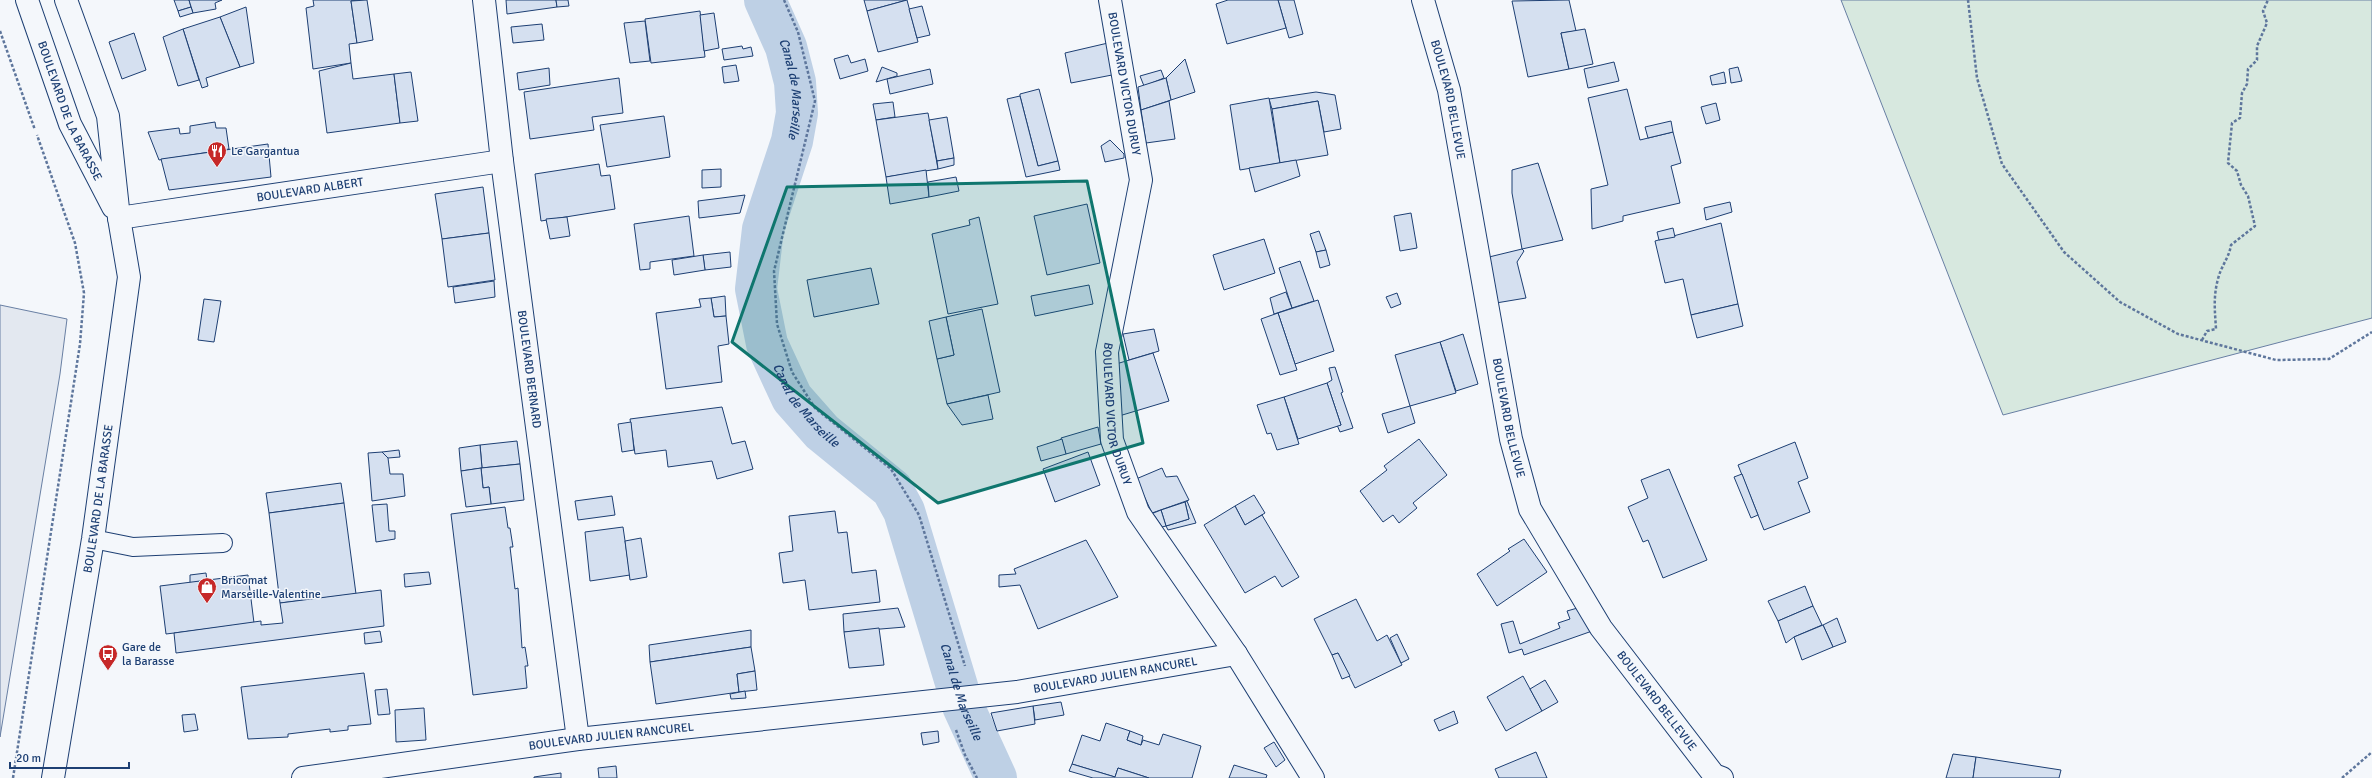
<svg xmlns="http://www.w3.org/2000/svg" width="2372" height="778" viewBox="0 0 2372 778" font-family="Signika,sans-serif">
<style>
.green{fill:#d7e8df;stroke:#687fa3}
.parking{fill:#e3e8f0;stroke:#687fa3}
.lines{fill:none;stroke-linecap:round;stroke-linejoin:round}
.canal{stroke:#bed0e5;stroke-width:42}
.building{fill:#d5e0f0;stroke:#1d3f73}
.service-casing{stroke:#1d3f73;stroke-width:20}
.minor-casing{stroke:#1d3f73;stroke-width:24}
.secondary-casing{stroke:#1d3f73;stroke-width:24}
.path{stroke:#5e769c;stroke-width:2.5;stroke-dasharray:3 2;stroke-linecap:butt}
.service{stroke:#f4f7fb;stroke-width:18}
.minor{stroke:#f4f7fb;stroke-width:22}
.secondary{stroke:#f4f7fb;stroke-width:22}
.marked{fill:#0f766e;fill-opacity:0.2;stroke:#0f766e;stroke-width:3;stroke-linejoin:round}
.labels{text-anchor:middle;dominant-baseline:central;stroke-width:3;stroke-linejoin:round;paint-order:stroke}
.street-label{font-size:12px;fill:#1d3f73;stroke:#f4f7fb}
.poi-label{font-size:12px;fill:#1d3f73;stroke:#f4f7fb;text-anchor:start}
.water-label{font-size:13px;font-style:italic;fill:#1d3f73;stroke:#f4f7fb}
</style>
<rect width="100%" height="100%" fill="#f4f7fb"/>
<polygon class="green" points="1841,0 2372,0 2372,318 2003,415"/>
<polygon class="parking" points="0,305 67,319 60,374 0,737"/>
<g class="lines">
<path class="canal" id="s1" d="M765 0 786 47 795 82 797 113 792 141 763 229 756 289 767 344 792 398 822 432 892 489 904 511 963 706 996 778"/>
</g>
<g class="building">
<polygon points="174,0 189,0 191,7 178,11"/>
<polygon points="189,0 222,0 215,3 216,9 193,13"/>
<polygon points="313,0 358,0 351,1 357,43 349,44 351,63 313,69 306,8 314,6"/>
<polygon points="367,0 373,40 357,43 351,1"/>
<polygon points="506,0 556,0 557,7 507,14"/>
<polygon points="556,0 568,0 569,6 557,7"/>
<polygon points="864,0 907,0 867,11"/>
<polygon points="907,0 918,42 878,52 867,11"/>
<polygon points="1278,0 1294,0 1303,34 1289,38"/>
<polygon points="1278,0 1286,28 1227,44 1216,4 1228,0"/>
<polygon points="1569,0 1576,31 1561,33 1569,69 1528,77 1512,1"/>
<polygon points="922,6 930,35 917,38 909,9"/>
<polygon points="191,7 193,13 180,17 178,11"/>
<polygon points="246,7 254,63 240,67 220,17"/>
<polygon points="700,11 705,57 651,63 645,19"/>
<polygon points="714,13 719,48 704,51 700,15"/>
<polygon points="220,17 240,67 206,78 208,86 202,88 183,29"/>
<polygon points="645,21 650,61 630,63 624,23"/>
<polygon points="542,24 544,40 513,43 511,27"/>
<polygon points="183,29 199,80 178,86 163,37"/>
<polygon points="1585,29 1593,64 1569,69 1561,33"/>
<polygon points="134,33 146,70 122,79 109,42"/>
<polygon points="1108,43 1112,75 1071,83 1065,53"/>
<polygon points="742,46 743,49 751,47 753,56 724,60 722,49"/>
<polygon points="848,55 851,63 865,59 868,71 840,79 834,59"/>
<polygon points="1185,59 1195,92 1171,100 1166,78"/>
<polygon points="1614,62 1619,81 1588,88 1584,69"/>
<polygon points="351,63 353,79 394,74 400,123 327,133 319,71"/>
<polygon points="736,65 739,81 724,83 722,67"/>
<polygon points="882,67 897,73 897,76 876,82"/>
<polygon points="1738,67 1742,81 1731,83 1729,69"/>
<polygon points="549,68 550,85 519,90 517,73"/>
<polygon points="930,69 933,84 890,94 887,79"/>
<polygon points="1161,70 1164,78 1144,86 1140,76"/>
<polygon points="411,72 418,121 400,123 394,74"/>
<polygon points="1724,72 1726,83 1712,85 1710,76"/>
<polygon points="619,78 623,113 592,117 594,130 530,139 524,92"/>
<polygon points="1166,78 1171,100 1141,110 1138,87"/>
<polygon points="1039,89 1058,161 1038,166 1020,96 1020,94"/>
<polygon points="1627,89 1640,140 1673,132 1681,163 1671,166 1680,203 1623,216 1623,221 1592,229 1591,189 1608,185 1588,98"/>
<polygon points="1316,92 1335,95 1341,129 1324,132 1318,101 1272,109 1269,99"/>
<polygon points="1020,96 1038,166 1058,161 1060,170 1026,177 1007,99"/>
<polygon points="1269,98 1280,163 1240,170 1230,105"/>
<polygon points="1169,101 1175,139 1146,143 1141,110"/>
<polygon points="1318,101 1328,155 1280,163 1272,109"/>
<polygon points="893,102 895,117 876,120 873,104"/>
<polygon points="1716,103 1720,120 1706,124 1701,107"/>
<polygon points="928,113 938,169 886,177 876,120"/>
<polygon points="664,116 670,157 607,167 600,125"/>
<polygon points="947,117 954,158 937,161 929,120"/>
<polygon points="1671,121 1673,132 1648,138 1645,127"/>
<polygon points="215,122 216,128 226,128 229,149 159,160 148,132 179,128 180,134 190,133 190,126"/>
<polygon points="1110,140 1124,154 1124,158 1105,162 1101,146"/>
<polygon points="268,144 271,177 169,190 161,159"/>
<polygon points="954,158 954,165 938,169 937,161"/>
<polygon points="1296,160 1300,176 1255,192 1249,168"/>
<polygon points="1538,163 1563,240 1522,249 1512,193 1512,170"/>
<polygon points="599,164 601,176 610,175 615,209 541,221 535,174"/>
<polygon points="721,169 721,187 702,188 702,170"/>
<polygon points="926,170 929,197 890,204 886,177"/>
<polygon points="956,177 959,191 929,197 928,182"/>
<polygon points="483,187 489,233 442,239 435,194"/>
<polygon points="745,195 740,213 699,218 698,201"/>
<polygon points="1730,202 1732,212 1706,220 1704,208"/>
<polygon points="1087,204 1100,263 1047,275 1034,216"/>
<polygon points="1411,213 1417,248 1400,251 1394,216"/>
<polygon points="689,216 694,256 650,262 650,269 640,270 634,224"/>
<polygon points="567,217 570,236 550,239 546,219"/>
<polygon points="979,217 998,304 948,314 932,234 970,225 969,220"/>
<polygon points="1721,223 1738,304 1691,315 1683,279 1665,283 1655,241"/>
<polygon points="1673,228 1675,237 1659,240 1657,232"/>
<polygon points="1319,231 1326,250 1316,252 1310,234"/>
<polygon points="489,233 495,280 448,287 442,239"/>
<polygon points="1264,239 1275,273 1224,290 1213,255"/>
<polygon points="1522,249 1524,251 1517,262 1526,298 1496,303 1489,257"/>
<polygon points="1326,250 1330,265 1320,268 1316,252"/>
<polygon points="730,252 731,267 705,270 703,255"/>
<polygon points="703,255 705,270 674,275 672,260"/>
<polygon points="1300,261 1314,301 1292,308 1279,268"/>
<polygon points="871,268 879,304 814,317 807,280"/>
<polygon points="494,281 495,297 455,303 453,287"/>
<polygon points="1089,285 1093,304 1035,316 1031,296"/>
<polygon points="1286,292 1292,308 1274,314 1270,298"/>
<polygon points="1397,293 1401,304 1391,308 1386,297"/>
<polygon points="725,296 726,316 714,317 711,298"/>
<polygon points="711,298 714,317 726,316 729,344 718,346 722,382 666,389 656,313 701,307 699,299"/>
<polygon points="204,299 221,301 214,342 198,340"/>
<polygon points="1318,300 1334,351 1295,364 1278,313"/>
<polygon points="1738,304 1743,326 1697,338 1691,315"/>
<polygon points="982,309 1000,392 947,404 937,359 954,355 946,317"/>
<polygon points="1278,313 1297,370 1280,375 1261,319"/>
<polygon points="946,317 954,355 937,359 929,321"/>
<polygon points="1154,329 1159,351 1129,360 1123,334"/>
<polygon points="1463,334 1478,384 1456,391 1440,342"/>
<polygon points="1440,342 1456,393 1410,406 1395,355"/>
<polygon points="1153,353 1169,401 1119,416 1116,364"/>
<polygon points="1335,367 1343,392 1341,393 1353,428 1340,432 1337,425 1341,425 1327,383 1332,380 1329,368"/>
<polygon points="1327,383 1341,425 1298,439 1284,397"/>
<polygon points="988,395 993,419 962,425 947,404"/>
<polygon points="1284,397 1299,444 1277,450 1271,433 1267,434 1257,405"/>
<polygon points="1410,406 1415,423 1388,433 1382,414"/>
<polygon points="722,407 732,444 745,441 753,469 717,479 712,461 668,467 666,450 635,454 630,419"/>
<polygon points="631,422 634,450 622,452 618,424"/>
<polygon points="1098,427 1101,444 1066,454 1061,438"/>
<polygon points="1062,439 1066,454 1041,461 1037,447"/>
<polygon points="1419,439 1447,475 1413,503 1417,508 1399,523 1393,515 1383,522 1360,491 1387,470 1384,466"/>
<polygon points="517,441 520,464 482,468 480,445"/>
<polygon points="1795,442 1808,478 1798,482 1810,512 1764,530 1738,465"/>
<polygon points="480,445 482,468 461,471 459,448"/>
<polygon points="399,450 400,457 388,458 382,452"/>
<polygon points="382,452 388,458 390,474 403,474 405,496 372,501 368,453"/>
<polygon points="1088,452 1100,485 1055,502 1043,469"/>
<polygon points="520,464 524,500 491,504 489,487 483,488 481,468"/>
<polygon points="481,468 483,488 489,487 491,504 466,507 461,471"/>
<polygon points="1162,468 1166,477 1177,476 1189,500 1152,513 1136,479"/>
<polygon points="1669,469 1707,560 1663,578 1648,540 1643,542 1628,507 1648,498 1641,480"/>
<polygon points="1742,474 1758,515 1751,518 1734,477"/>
<polygon points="341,483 344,503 269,513 266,493"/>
<polygon points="1254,495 1265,513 1245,525 1235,506"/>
<polygon points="612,496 615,515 578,520 575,501"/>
<polygon points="1187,501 1196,523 1168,530 1166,526 1189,519 1185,502"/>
<polygon points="1185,502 1189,519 1166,526 1161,510"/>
<polygon points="344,503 356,594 280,603 269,513"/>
<polygon points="387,504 389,531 395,531 395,539 376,542 372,505"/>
<polygon points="1235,506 1245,525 1262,515 1299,577 1282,587 1275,576 1245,593 1204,525"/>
<polygon points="505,507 508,528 510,528 513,547 510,547 515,589 518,588 522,648 525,647 528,666 525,666 527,688 473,695 451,514"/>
<polygon points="1161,510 1166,526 1162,527 1154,515 1151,514"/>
<polygon points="835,511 838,533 847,532 852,573 876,570 880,602 809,610 805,580 783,583 779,553 793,551 789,516"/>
<polygon points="623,527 630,575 590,581 585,532"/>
<polygon points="641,538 647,577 630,580 625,541"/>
<polygon points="1524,539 1547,572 1497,606 1477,574 1510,551 1508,549"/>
<polygon points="1086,540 1118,597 1038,629 1020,585 999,587 999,575 1016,574 1014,569"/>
<polygon points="429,572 431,584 405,587 404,574"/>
<polygon points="206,573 207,581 190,583 190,575"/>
<polygon points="248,575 254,623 166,634 160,586"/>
<polygon points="1805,586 1813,606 1778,621 1768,601"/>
<polygon points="381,590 384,626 176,653 174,633 261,621 261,625 283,623 280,603"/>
<polygon points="1356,599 1377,641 1387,635 1402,665 1355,688 1338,653 1332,655 1314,619"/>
<polygon points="1813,606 1822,625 1794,637 1786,643 1778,621"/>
<polygon points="1581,607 1595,630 1524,655 1522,649 1509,653 1501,624 1513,621 1520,644 1560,628 1558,623 1570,619 1567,611"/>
<polygon points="898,608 905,627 844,632 843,614"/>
<polygon points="1837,618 1846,642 1833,647 1823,625"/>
<polygon points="1823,625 1833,647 1802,660 1794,637"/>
<polygon points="879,628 884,665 849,668 844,632"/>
<polygon points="751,630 751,647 650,662 649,645"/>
<polygon points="380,631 382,642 365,644 364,633"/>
<polygon points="1397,634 1409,659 1401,663 1390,638"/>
<polygon points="751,647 755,671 737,674 739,692 656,704 650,662"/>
<polygon points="1338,653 1350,676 1342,679 1332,655"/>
<polygon points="755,671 757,690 739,692 737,674"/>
<polygon points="364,673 371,724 348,726 348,730 330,732 330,729 288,734 288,737 248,739 241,687"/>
<polygon points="1523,676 1542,711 1506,731 1487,697"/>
<polygon points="1545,680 1558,702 1542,711 1530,689"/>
<polygon points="387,689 390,714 378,715 375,690"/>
<polygon points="745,691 746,698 731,699 730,694"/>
<polygon points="1061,702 1064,715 1035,720 1033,706"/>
<polygon points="1033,706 1035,724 997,731 991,713"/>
<polygon points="424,708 426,740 396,742 395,710"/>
<polygon points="1454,711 1458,723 1439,731 1434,720"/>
<polygon points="195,714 198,730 184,732 182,715"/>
<polygon points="1106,723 1130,731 1127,740 1141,745 1143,740 1159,745 1163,734 1201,746 1192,778 1149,778 1118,768 1115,777 1072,764 1082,735 1100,741"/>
<polygon points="938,731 939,742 923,745 921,733"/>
<polygon points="1130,731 1143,736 1141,745 1127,740"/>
<polygon points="1274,742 1285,760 1276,767 1264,748"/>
<polygon points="1536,752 1547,778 1499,778 1495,769"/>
<polygon points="1953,754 1976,757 1973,778 1946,778"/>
<polygon points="1976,757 2061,770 2059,778 1973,778"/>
<polygon points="1072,764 1115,777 1118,768 1149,778 1093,778 1069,771"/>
<polygon points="1234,765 1267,775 1266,778 1229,778"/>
<polygon points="616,766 617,778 599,778 598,768"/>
<polygon points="561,773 561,778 534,778 534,777"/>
</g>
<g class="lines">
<defs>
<polyline id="service" points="93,539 133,547 223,543"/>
<g id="minor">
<path id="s2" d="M484 0 502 161 578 739"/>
<path id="s3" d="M1110 0 1141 180 1107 352 1112 440 1138 512 1236 654 1313 778"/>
<path id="s4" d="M1423 0 1449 90 1511 439 1530 509 1601 628 1714 775 1722 778"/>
<path id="s5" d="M119 218 502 161"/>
<path id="s6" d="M303 778 578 739 1017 692 1236 654"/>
</g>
<g id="secondary">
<path id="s7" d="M27 0 70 124 113 207"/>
<path id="s8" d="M53 778 93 539 129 277 119 218 108 116 66 0"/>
</g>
</defs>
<use href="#service" class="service-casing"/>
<use href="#minor" class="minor-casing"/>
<use href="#secondary" class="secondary-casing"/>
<g class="path">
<polyline points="784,0 798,32 815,101 774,271 777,324 792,372 815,408 891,469 919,515 965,666"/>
<polyline points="1968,0 1977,78 2002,164 2064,252 2120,302 2178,334 2276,360 2329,359 2372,332"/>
<polyline points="0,31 35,130"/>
<path d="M2202 340 2207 331 2216 329C2215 312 2213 297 2218 279 2221 266 2229 258 2231 245L2255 226 2248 196 2241 185 2237 171 2228 163 2232 123 2240 118 2242 93 2247 84 2248 69 2257 60V46L2267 23 2263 11 2268 0"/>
<polyline points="956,730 965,755 977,778"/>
<polyline points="13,778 80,344 84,293 75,243 37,135"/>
<polyline points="2342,778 2372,752"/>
</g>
<use href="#service" class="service"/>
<use href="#minor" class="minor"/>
<use href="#secondary" class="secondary"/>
</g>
<path class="marked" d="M1087 181 1143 443 938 503 732 342 787 187Z"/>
<defs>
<symbol id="restaurant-pin" viewBox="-11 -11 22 30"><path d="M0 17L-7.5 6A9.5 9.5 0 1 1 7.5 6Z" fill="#c62828" stroke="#f4f7fb"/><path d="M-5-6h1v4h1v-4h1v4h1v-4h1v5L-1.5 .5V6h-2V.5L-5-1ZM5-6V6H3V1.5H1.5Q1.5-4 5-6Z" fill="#fff"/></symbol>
<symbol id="shop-pin" viewBox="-11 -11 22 30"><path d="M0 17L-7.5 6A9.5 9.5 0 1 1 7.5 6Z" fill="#c62828" stroke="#f4f7fb"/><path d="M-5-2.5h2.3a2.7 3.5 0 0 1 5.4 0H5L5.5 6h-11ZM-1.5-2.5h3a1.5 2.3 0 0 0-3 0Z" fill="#fff"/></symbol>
<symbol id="bus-pin" viewBox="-11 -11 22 30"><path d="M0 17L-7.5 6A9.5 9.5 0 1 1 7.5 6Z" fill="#c62828" stroke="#f4f7fb"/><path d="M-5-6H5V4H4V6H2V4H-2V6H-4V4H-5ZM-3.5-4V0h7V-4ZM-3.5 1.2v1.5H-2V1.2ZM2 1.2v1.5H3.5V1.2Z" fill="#fff"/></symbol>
</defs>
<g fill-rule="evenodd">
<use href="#restaurant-pin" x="206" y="140" width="22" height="30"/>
<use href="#shop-pin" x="196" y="576" width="22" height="30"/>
<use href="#bus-pin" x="97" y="643" width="22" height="30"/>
</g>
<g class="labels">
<g class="street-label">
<text stroke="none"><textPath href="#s3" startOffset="85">BOULEVARD VICTOR DURUY</textPath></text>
<text stroke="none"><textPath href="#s4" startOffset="103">BOULEVARD BELLEVUE</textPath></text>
<text stroke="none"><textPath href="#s7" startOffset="119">BOULEVARD DE LA BARASSE</textPath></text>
<text stroke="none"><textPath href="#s5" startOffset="193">BOULEVARD ALBERT</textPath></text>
<text stroke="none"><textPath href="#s2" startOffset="372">BOULEVARD BERNARD</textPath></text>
<text stroke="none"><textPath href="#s3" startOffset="421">BOULEVARD VICTOR DURUY</textPath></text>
<text stroke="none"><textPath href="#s4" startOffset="427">BOULEVARD BELLEVUE</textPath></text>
<text stroke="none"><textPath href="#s8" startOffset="283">BOULEVARD DE LA BARASSE</textPath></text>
<text stroke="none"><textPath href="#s6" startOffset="819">BOULEVARD JULIEN RANCUREL</textPath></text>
<text stroke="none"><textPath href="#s4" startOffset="751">BOULEVARD BELLEVUE</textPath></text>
<text stroke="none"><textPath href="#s6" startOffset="311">BOULEVARD JULIEN RANCUREL</textPath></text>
</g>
<g class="poi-label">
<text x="231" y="151">Le Gargantua</text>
<text x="221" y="580">Bricomat<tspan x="221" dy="14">Marseille-Valentine</tspan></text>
<text x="122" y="647">Gare de<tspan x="122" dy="14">la Barasse</tspan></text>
</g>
<g class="water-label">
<text stroke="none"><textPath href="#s1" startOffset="94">Canal de Marseille</textPath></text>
<text stroke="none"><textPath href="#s1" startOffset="430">Canal de Marseille</textPath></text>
<text stroke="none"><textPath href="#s1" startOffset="766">Canal de Marseille</textPath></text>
</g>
</g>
<path d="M10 762v6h119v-6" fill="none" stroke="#1d3f73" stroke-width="2"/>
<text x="16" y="762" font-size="12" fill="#1d3f73" stroke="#f4f7fb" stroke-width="3" paint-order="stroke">20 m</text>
</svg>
